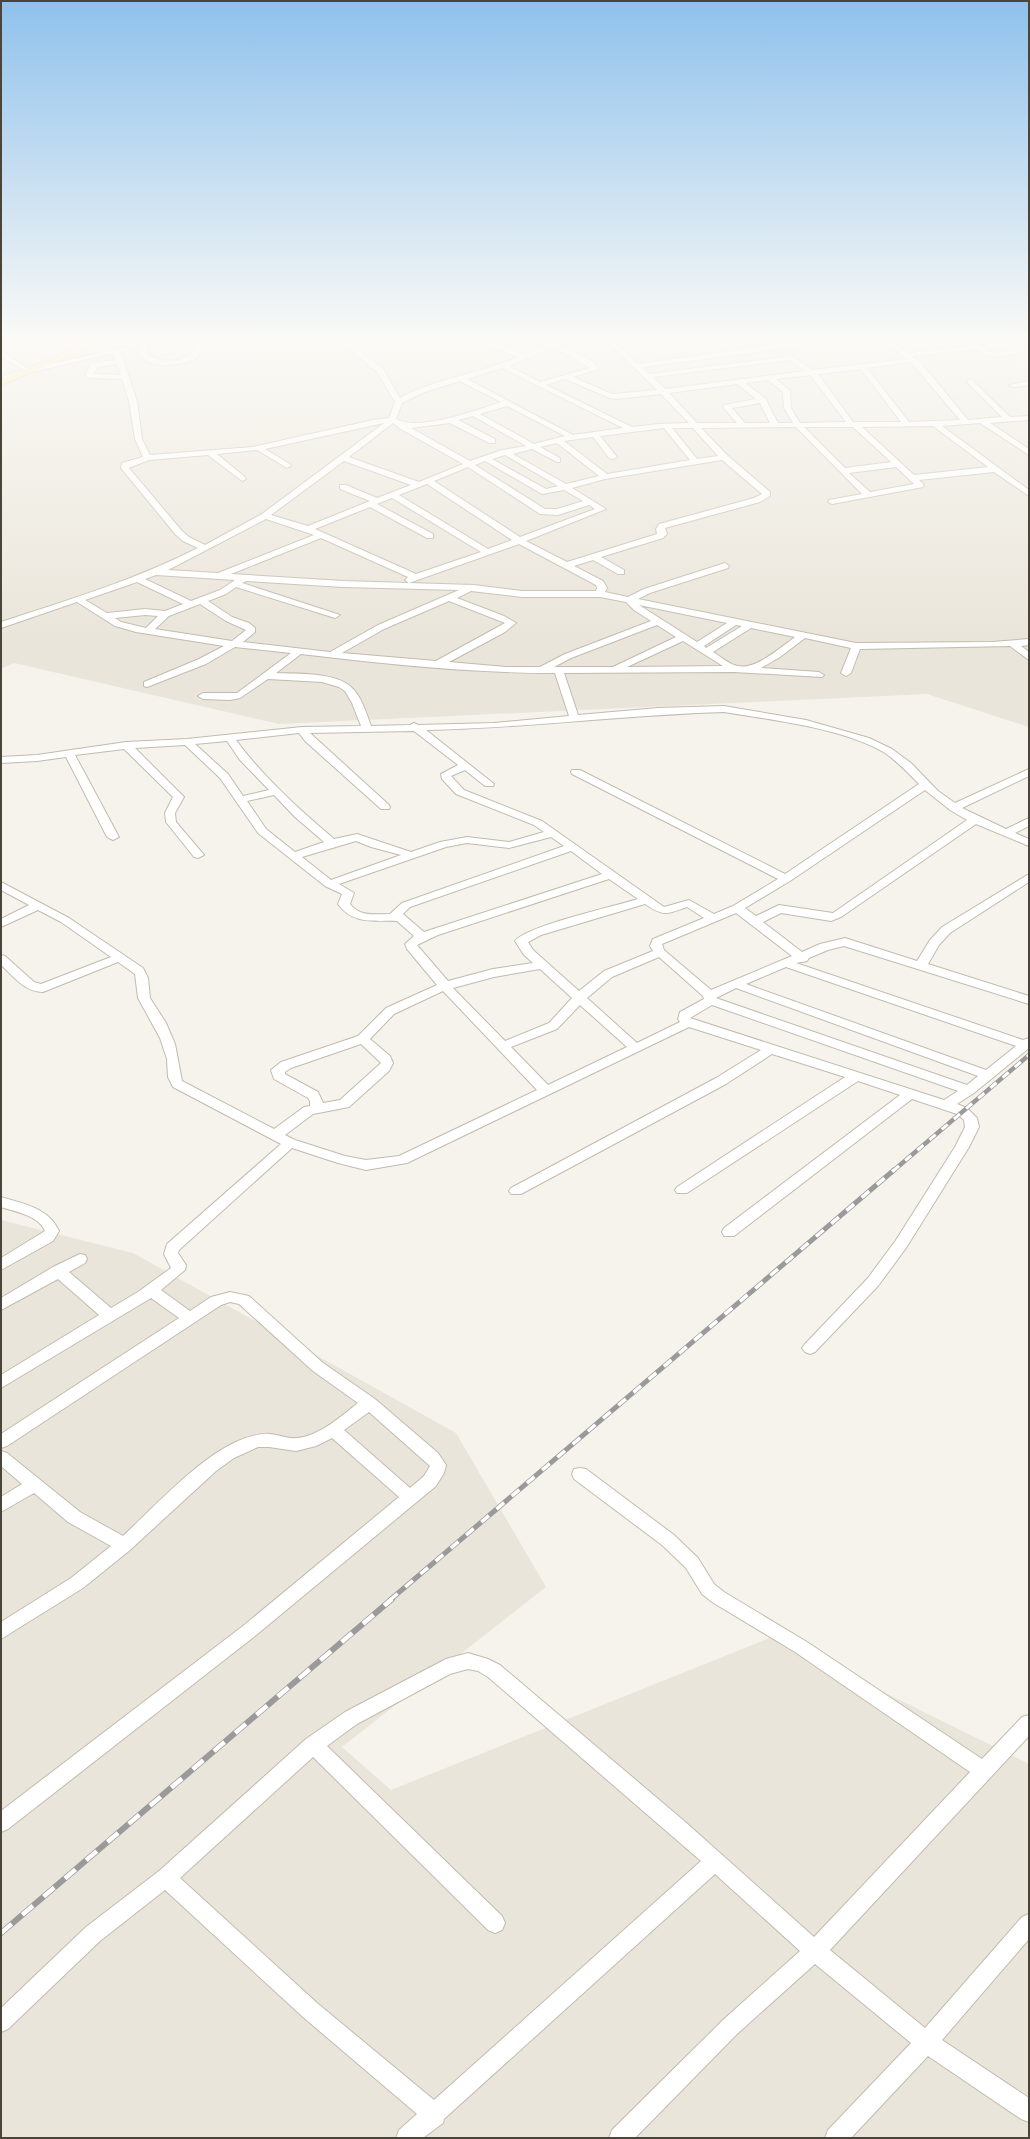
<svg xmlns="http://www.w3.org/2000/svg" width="1030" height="2139" viewBox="0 0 1030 2139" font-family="Poppins,sans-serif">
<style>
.residential{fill:#eae5da}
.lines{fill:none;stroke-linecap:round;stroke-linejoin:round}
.minor-casing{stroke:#c2bbae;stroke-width:2}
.major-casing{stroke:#e6c16a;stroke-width:2}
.minor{fill:#fff;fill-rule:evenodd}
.major{fill:#ffe39c;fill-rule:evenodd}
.rail-far2-casing{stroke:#9a9a9a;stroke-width:4.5}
.rail-far1-casing{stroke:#9a9a9a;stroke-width:5}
.rail-casing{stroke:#9a9a9a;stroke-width:6}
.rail-far2{stroke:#fff;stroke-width:3;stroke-dasharray:8;stroke-linecap:butt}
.rail-far1{stroke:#fff;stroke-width:3.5;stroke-dasharray:10;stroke-linecap:butt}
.rail{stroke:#fff;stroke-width:4.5;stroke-dasharray:14;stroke-linecap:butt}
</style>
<rect width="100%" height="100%" fill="#f6f3ec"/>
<g class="residential">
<polygon points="1,340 1029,340 1029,727 927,694 279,724 14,663 1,669"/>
<polygon points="1,1220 133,1253 456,1433 546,1587 342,1747 391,1790 772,1637 1029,1764 1029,2138 1,2138"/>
</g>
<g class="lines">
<defs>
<g id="minor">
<path d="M157 340H174L147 346V354C159 363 178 362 191 355L196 340H203L198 358C181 366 153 370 139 355V347L120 351 137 401 142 439 150 455 253 447 373 420 389 418 395 402 377 372 339 340H346L383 369 400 398C437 378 479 374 518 357L477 340H487L524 354 556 340H565L559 344 592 361 599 369 573 377 612 394 657 390 606 340H613L638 364 773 345 833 340 775 350 642 367 649 374 785 357 782 354 786 352 813 370 906 359 885 340H892L907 353 1029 340V343L982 348 994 353 1022 349 1026 351 999 357 986 355 975 349 912 356 922 364 968 420 1002 417 968 383 967 381 971 379 1010 417 1029 416V420L990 423 1029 449V455L980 423 942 426 1029 490V496L994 472 919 480 924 485 923 487 832 504 828 502 829 500 862 494 796 427 701 428 727 455 770 492V496L760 502 665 528 667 534 663 538 601 557 624 570V574H618L593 560 574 566 603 581 607 588 605 592 628 597 644 589 725 563 729 566 728 568 650 593 638 599 856 643 992 642 1029 639V645L1021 646 1029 652V660L1010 646 860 649 851 673 846 676 841 673 851 648 805 638 780 657 761 668 819 672 824 675 822 677 734 672 564 673 578 715 658 708 724 706 806 720 869 738 892 749 911 763 938 791 955 803 1029 769V776L962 808 1006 829 1029 818V826L1015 833 1029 839V846L976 824 841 917 831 921 781 913 763 922 802 952 820 944 845 938 917 961 930 940 942 927 1029 874V882L950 933 939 945 928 964 1029 996V1004L844 946 828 950 809 958 807 961 796 963 1023 1040 1029 1038V1048L974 1093 957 1104 967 1108 977 1118 979 1127 969 1147 906 1248 878 1286 815 1352 810 1354 805 1352 802 1348 805 1344 868 1278 896 1240 955 1147 965 1127 964 1120 957 1114 912 1099 734 1236H724L722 1232 724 1228 900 1095 858 1081 687 1193H677L675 1190 677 1187 845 1077 772 1054 726 1084 521 1194H511L509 1191 511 1188 716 1078 761 1050 689 1027 407 1163 366 1170 338 1163 292 1148 179 1250 178 1253 186 1265 185 1270 161 1290 190 1311 211 1297 230 1292 249 1296 323 1363 375 1399 438 1453 446 1465 444 1473 436 1486 255 1636 8 1829 1 1832V1811L243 1626 399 1497 332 1438 316 1446 296 1451 269 1447H258L234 1458 216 1471 130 1550 83 1588 1 1639V1622L71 1578 111 1546 68 1522 34 1493 1 1512V1497L22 1484 1 1466V1451L7 1453 80 1512 123 1536C155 1506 199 1458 238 1441 248 1437 259 1433 270 1434 280 1435 288 1439 297 1438 320 1436 341 1416 358 1403L313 1371 239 1304 230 1302 221 1305 7 1446 1 1448V1434L179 1318 151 1298 1 1388V1375L99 1315 58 1279 1 1310V1298L53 1267 80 1254 85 1255 87 1259 85 1263 69 1272 111 1308 138 1292 171 1268 164 1254 167 1244 281 1144 173 1087 168 1077 167 1059 160 1038 138 998 135 974 118 962 43 992C25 992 14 977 1 965V955L5 956 34 982 41 984 111 957 61 922 38 910 1 927V919L29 905 1 890V882L69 918 143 968 148 978 150 998 166 1023 175 1044 182 1081 274 1129 304 1107 310 1106V1101L308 1098 274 1079 271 1070 281 1062 358 1036 386 1008 437 985 407 949 405 944 414 936 397 921C374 920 353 925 338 904L342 894 325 886 258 833 220 778 185 745 135 748 184 797 175 813 176 822 204 855 198 858 194 857 166 822 165 813 173 797 124 749 75 755 119 837 113 840 107 837 66 757 37 761 1 763V757L37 755 126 742 187 739 302 727 361 726 352 703 345 691 339 687 322 682 268 679 240 698 230 700 203 699 198 696 203 693H237L291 653 235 647 206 664 147 687 144 686V682L199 659 224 646 136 632 115 626 77 602 1 628V622C68 600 135 580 198 548L183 541 176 535 121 468 122 463 143 457 135 439 129 401 122 379 89 378 85 376 91 363 116 360 113 353 7 378 3 376 24 370 1 356V351L29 369ZM553 347 590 368 540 382 509 366ZM790 360 805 371 665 389 653 377ZM910 362 916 368 960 420 909 422 867 368ZM117 364 121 375 94 374 97 367ZM502 368 623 428 573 435 467 379ZM861 369 901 422H853L818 374ZM811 375V376L846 422 800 423 791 408 790 391 776 379ZM565 379 610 398 617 399 661 394 689 423 659 424 632 427 546 385ZM768 380 783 392 784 408 793 423H778L765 398 745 383ZM460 381 501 402C476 410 419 432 396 419L402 403 422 393ZM737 384 756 399 724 405 723 407 737 423H697L669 393ZM760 403 770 423H745L732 408ZM507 406 565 436 534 444 480 414ZM473 416 526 446 502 450 470 461 411 428 450 423 489 443H495V439L458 420ZM384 423 262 514 205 545 189 537 182 531 129 468 149 460 208 455 242 481 246 479 245 477 217 454 257 450 287 468 291 466 290 464 265 449ZM393 423 399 428 463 464 419 482 349 457ZM933 426 988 467 914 475 862 427ZM804 427H853L891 462 845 468ZM664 428 690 460 607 474 564 441 593 437 610 459H613L617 457 600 436ZM672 428H693L718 456 697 459ZM557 443 599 476 566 484 513 454 532 449 557 462H560V458L540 447ZM505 455 558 486 546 489 492 459ZM722 460 762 494 754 498 659 524 656 529 657 534 567 562 526 541 606 509 572 488 605 479ZM344 461 411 485 377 498 346 485H340V489L370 501 308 526 271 515ZM485 461 542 494 564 490 583 501 557 509H545L475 465ZM468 467 540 514 558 515 589 505 595 509 520 537 434 481ZM896 467 914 484 870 492 849 473ZM427 484 512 540 488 549 399 495ZM392 498 481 552 416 574 315 529 370 507 427 538H433V534L377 504ZM266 519 314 535 218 573 168 570ZM321 538 408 577 405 580 409 583 519 544 596 585 597 588 596 591H522L474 585 343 581 231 574ZM156 575 235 580 220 590 191 601 145 579ZM246 581 343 587 459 590 378 625 330 652 243 642 255 632V628L249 623 232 617 208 601 226 594 236 587 332 617 335 618 340 615 242 583ZM137 582 183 604 165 611 145 609 107 613 85 600ZM471 591 522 597H600L626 602 634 610 651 621 565 654 540 667H506L449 662 505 632 516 623 504 616 457 598ZM449 601 505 623 436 661 342 653 384 629ZM200 604 226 621 246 630 232 641 155 629 169 616ZM639 605 727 623 697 642ZM145 615 158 616 146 628 121 622 115 618ZM657 625 676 637 613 667H554L571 658ZM736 625 742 626 706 648 704 646ZM751 628 795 637C781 647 756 670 738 666 730 665 720 656 713 652ZM683 641 723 666 627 667ZM301 654C386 664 470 673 555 673L569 716 494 723 418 725 414 723 410 725 371 726C366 713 362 697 351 687 336 672 296 674 276 673ZM724 712C772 720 843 728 885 753 898 762 908 773 919 784L785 874 580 770H572L571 772 572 774 778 879 733 906 714 914 689 900 664 907 542 821 464 790 451 776 465 770 485 786H493L494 784 426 730C527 728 624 715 724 712ZM414 731 458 765 441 774 442 779 456 794 534 825 544 832 509 842 467 837 440 842 411 852 357 834 334 839C299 809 263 777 236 740L299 733 305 741 381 809H389L390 807 389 805 310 733ZM227 741 240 760 269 790 243 796 228 774 195 744ZM925 790 950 810 967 820 833 913 779 905 756 916 745 908 790 881ZM274 795 295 817 324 842 295 852 266 829 247 801ZM551 837 564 846 402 903 390 914C375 914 360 917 350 904L354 893 339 884 446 847 467 843 509 848ZM356 841 371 847 401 855 331 880 302 857ZM571 851 602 874 424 932 403 914 410 907ZM609 879 638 899C616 906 526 926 515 941L524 955 533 963 493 969 448 981 417 945 438 935ZM645 904C664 917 667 914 687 907L704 918 653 939 650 946 653 951 604 971 579 991 533 950 528 942 541 935ZM736 913 792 956 711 990 664 950 662 944ZM659 957 703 996 704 999 680 1012 678 1019 680 1022 637 1043 587 998 612 977ZM786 967 1016 1046 986 1070 746 984ZM540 969 572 998 549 1023 505 1041 453 988 494 977ZM736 988 978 1076 967 1085 716 998ZM443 991 537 1090 399 1156 366 1160 345 1156 295 1140 285 1135 313 1114 349 1107 389 1071 393 1063 390 1056 370 1039 394 1014ZM580 1005 627 1047 548 1085 511 1047 557 1029ZM712 1005 958 1091 944 1100 690 1018ZM361 1044 381 1063 340 1100 323 1103 318 1092 285 1074V1072L291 1068ZM369 1412 430 1466 424 1476 410 1488 344 1430Z"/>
<polygon points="1029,381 1029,385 1013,387 1009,385"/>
<path d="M1 1197C24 1204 49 1208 59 1231L53 1241 1 1270V1258L45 1231C38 1215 16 1212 1 1207Z"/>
<path d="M580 1468 586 1469 674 1535 698 1558 714 1584 724 1592 807 1642 982 1759 1022 1717 1029 1715V1736L830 1950 925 2028 1022 1917 1029 1914V1939L942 2040 1029 2098V2122L1021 2119 928 2056 851 2138H825L828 2130 911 2043 815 1964 737 2034 635 2138H609L612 2130 723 2020 800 1951 715 1874 444 2119 443 2123 423 2138H396L399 2130 417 2114 303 2017 165 1890 100 1941 8 2029 1 2032V2008L86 1927 159 1871 306 1739 345 1712 446 1659 468 1653 488 1659 500 1665 683 1820 814 1937 970 1772 795 1652 712 1602 702 1594 686 1568 662 1545 574 1479 572 1474 574 1469ZM468 1669 478 1671 488 1677 701 1861 434 2100 317 2003 180 1878 313 1757 488 1930 495 1933 502 1930 505 1923 502 1916 327 1746 357 1724 450 1674Z"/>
</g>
<polygon id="major" points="96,340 108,340 1,385 1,379"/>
</defs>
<use href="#minor" class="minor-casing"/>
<use href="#major" class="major-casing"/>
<use href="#minor" class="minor"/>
<use href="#major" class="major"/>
<defs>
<polyline id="rail-far2" points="893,1171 1029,1055"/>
<polyline id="rail-far1" points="390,1600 894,1170"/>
<polyline id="rail" points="1,1933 392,1599"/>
</defs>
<use href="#rail-far2" class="rail-far2-casing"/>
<use href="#rail-far1" class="rail-far1-casing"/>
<use href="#rail" class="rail-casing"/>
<use href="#rail-far2" class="rail-far2"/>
<use href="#rail-far1" class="rail-far1"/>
<use href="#rail" class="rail"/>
</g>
<linearGradient id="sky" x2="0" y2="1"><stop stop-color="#8fc1ec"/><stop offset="0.53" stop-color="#fbfaf6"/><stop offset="1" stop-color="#fbfaf6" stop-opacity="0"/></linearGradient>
<rect width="1030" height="640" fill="url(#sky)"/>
<rect width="1030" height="2139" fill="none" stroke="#4b4439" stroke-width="4"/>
</svg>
